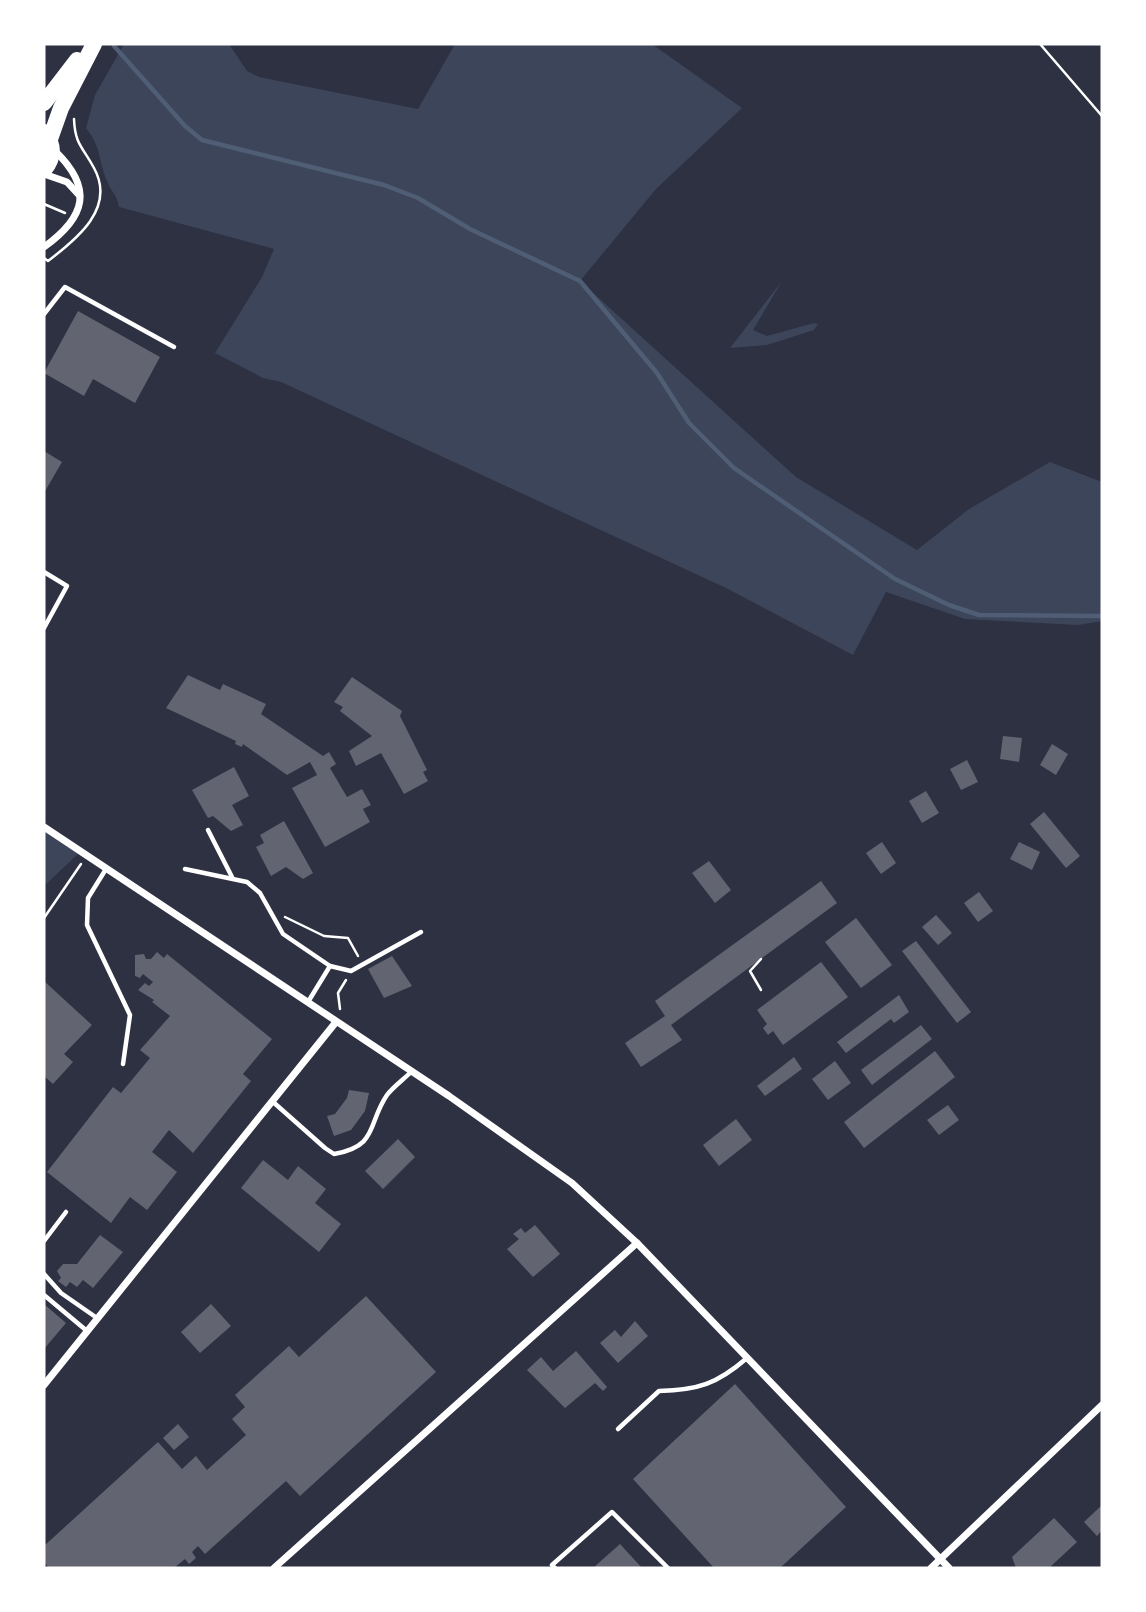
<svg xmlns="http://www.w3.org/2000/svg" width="1146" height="1612" viewBox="0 0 1146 1612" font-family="Ubuntu,sans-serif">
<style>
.green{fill:#3c4559}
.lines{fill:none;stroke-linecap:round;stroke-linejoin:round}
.stream{stroke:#4f5d75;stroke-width:4.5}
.building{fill:#626471}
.path{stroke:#fff;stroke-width:2.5}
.service{stroke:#fff;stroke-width:4.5}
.minor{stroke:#fff;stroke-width:7}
.primary{stroke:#fff;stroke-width:16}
</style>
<rect width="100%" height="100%" fill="#2d3142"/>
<g class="green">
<path d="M124 44H229L247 71 259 77 418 109 455 44H652L742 108 656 189 580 281 796 477 917 550 969 509 1050 462 1102 482V621L1078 625 965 619 886 592 853 655 726 588 281 382 263 378 215 353 262 277 274 249 119 207C117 194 111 192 107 181 98 160 102 148 86 128L95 95Z"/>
<polygon points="782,281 753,330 767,336 814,323 818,324 814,330 767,345 730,348"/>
<polygon points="44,832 78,854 44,886"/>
</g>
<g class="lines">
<polyline class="stream" points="114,46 185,126 202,140 384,185 418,198 470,229 580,281 657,373 689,423 734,468 895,579 949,605 979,615 1102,616"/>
</g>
<g class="building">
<polygon points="78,311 160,357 135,403 93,379 84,396 44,373"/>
<polygon points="44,451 62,462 44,493"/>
<polygon points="188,675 220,690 223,684 266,704 261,714 323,756 329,752 336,764 330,768 347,797 362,789 371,805 363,809 370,822 325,847 292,788 317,775 310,762 287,775 243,744 242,747 235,744 236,741 166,708"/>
<polygon points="352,677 402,711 400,716 427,770 423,772 428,781 404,794 381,753 356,766 349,751 372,736 340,711 343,707 334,702"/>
<polygon points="1003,736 1022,738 1019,762 1000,759"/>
<polygon points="1052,744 1068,754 1056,775 1040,765"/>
<polygon points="967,760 978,782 961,790 950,769"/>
<polygon points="234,767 249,796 232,805 243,825 231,831 213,816 208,818 192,790"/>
<polygon points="926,791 939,813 922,823 909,801"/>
<polygon points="1044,812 1080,856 1066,868 1030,824"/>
<polygon points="284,821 313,873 303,879 286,867 271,876 256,847 264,843 260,835"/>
<polygon points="882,842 896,863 881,874 866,853"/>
<polygon points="1019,842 1040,852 1032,870 1010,859"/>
<polygon points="709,861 731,890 715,903 692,873"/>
<polygon points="821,881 837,903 671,1025 682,1040 641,1067 625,1043 665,1016 655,1001"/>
<polygon points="979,892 993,911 978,922 964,903"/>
<polygon points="936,915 952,933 938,945 922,927"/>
<polygon points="856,918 892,965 861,988 825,942"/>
<polygon points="916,941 971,1012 957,1023 902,951"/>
<polygon points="157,952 164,958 167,954 272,1039 243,1074 251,1081 193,1153 169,1130 152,1152 177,1172 147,1210 130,1197 111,1223 47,1172 113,1087 121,1093 150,1058 140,1050 170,1016 152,1002 154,1000 138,990 145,983 149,986 153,982 143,974 140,978 135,976 135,955 144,954 146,959 151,959"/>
<polygon points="392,956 412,986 384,998 368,969"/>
<polygon points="821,962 848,997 783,1045 773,1031 768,1035 763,1028 767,1024 757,1010"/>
<polygon points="44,981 92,1025 64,1054 73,1062 53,1084 44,1076"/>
<polygon points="899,995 909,1012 894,1023 891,1019 846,1053 837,1042"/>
<polygon points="921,1025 932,1039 872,1085 861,1070"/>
<polygon points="935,1051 955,1077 864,1148 844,1122"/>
<polygon points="794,1057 802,1069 765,1096 757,1086"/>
<polygon points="835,1061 851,1083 828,1100 812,1079"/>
<polygon points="349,1090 369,1093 365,1111 351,1130 334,1136 327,1116 335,1114 347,1098"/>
<polygon points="948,1105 959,1120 939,1135 927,1120"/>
<polygon points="736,1119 752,1140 719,1166 703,1145"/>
<polygon points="398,1139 415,1157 383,1189 365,1171"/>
<polygon points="263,1160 288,1180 298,1166 326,1189 315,1203 341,1224 319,1252 241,1188"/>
<polygon points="535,1225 560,1254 533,1277 507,1249 519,1239 513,1234 521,1228 525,1233"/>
<polygon points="100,1235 123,1252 93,1288 83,1280 77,1287 70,1282 66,1287 58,1281 61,1278 57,1271 63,1264 77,1264"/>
<polygon points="366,1296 436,1372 300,1496 286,1481 205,1554 198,1546 192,1552 196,1558 189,1564 185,1559 174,1568 49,1568 44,1562 44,1546 158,1442 182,1469 196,1456 207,1470 246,1435 232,1419 245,1407 235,1395 289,1346 299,1357"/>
<polygon points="44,1304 66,1323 44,1349"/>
<polygon points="211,1304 231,1326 200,1353 181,1332"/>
<polygon points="635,1321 648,1336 618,1363 600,1343 615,1330 621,1337"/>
<polygon points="576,1351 607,1387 603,1391 595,1383 565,1408 527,1370 541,1357 553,1371"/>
<polygon points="735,1384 846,1507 780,1568 714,1568 633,1479"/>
<polygon points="178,1424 189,1437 174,1450 163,1438"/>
<polygon points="1102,1505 1102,1530 1097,1536 1084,1522"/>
<polygon points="1054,1518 1077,1542 1049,1568 1016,1568 1012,1557"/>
<polygon points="620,1544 642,1568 593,1568"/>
</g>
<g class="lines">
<g class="path">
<polyline points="1040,44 1102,116"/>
<polyline points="44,204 65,213"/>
<path d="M44 258 48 261C77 239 116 208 94 168 83 147 75 145 74 119"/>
<polyline points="285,917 324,936 348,938 358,956"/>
<polyline points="44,918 81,864"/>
<polyline points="761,990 750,971 761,959"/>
<polyline points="340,1009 338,993 346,980"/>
</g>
<g class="service">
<polyline points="44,314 65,287 174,347"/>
<polyline points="44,572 67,586 44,628"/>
<polyline points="208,830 232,877"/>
<polyline points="106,869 88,898 87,925 130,1015 123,1064"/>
<polyline points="185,869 247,882 260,893 283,934 330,966 308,1002"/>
<polyline points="330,966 351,971 421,932"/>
<path d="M272 1101 325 1148 334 1154C379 1146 367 1124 387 1095 393 1087 404 1079 411 1072"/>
<polyline points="44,1241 66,1212"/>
<polyline points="44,1274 61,1293 97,1318"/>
<polyline points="44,1295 87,1331"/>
<path d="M618 1429 659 1391C698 1390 717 1384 747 1358"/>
<polyline points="555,1568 552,1565 612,1512 668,1568"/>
</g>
<g class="minor">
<polyline points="44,174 67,182 79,195"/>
<path d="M44 247C86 217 94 188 54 150"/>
<polyline points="44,827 449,1096 572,1183 637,1243 949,1568"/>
<polyline points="44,1385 336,1022"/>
<polyline points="274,1568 637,1243"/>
<polyline points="931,1568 1102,1405"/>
</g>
<g class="primary">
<polyline points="44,103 77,60"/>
<polyline points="50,139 61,108 94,44"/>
<path d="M44 170C55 157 54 144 44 132"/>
</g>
</g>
<rect width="1146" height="1612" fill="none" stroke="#ffffff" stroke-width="91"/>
</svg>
